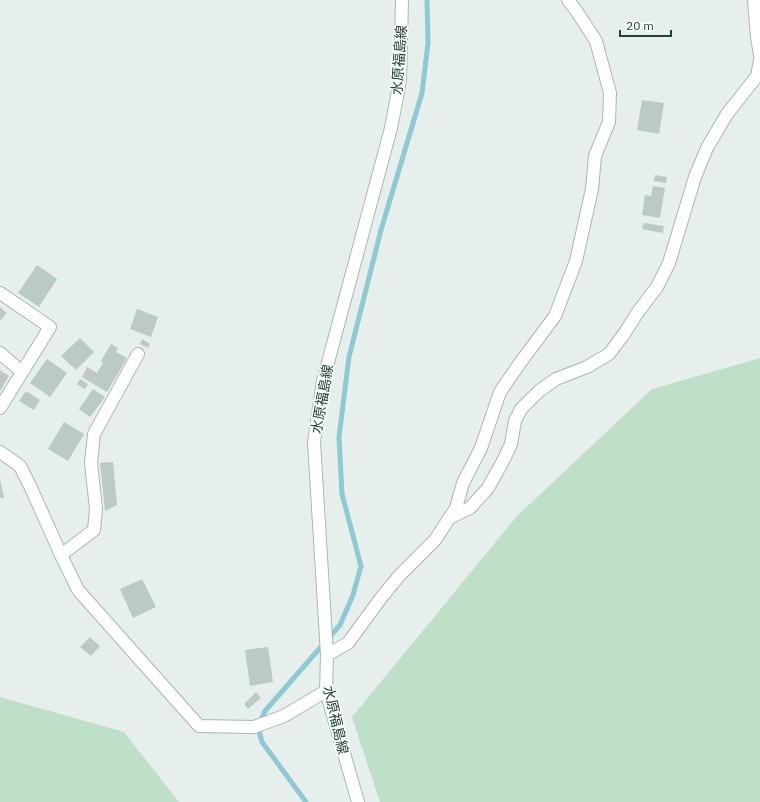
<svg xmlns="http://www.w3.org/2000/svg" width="760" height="802" viewBox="0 0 760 802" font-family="'IBM Plex Sans','Noto Sans JP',sans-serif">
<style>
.green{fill:#bfe0c8}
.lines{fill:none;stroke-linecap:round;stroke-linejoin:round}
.stream{stroke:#8ec9d4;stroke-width:5}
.building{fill:#bbcac4}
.minor-casing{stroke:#a8b8b2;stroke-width:14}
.secondary-casing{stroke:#a4bbb3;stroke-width:14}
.minor{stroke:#fff;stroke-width:12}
.secondary{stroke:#fff;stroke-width:12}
.labels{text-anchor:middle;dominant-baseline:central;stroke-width:3.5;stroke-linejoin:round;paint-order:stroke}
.street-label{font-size:14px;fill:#24423a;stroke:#f7fbf9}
</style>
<rect width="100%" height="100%" fill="#e6efeb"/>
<g class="green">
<polygon points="760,358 760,802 380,802 352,717 517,516 652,389"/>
<polygon points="0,697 124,732 179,802 0,802"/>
</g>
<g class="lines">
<polyline class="stream" points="306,802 262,742 258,727 265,711 340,625 353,595 361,566 342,494 339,437 349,357 381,230 422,93 428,43 427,0"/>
</g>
<g class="building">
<polygon points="642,100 664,103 659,134 637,130"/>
<polygon points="655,175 667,177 666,183 654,181"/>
<polygon points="653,186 665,188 660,218 642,215 645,195 651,196"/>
<polygon points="644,223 664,226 663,233 642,229"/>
<polygon points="37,265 57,279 39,307 18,293"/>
<polygon points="0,307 7,313 0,321"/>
<polygon points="137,309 158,317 151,337 130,329"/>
<polygon points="80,338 94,352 76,370 61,356"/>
<polygon points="142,339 150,344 148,348 140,344"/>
<polygon points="111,344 118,348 116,352 127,358 107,392 82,377 87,367 97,373 103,363 101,361"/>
<polygon points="47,359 67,373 50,397 30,383"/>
<polygon points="0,370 9,376 0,391"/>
<polygon points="80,379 88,384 85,389 77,384"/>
<polygon points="93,389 105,397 90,417 79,409"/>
<polygon points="26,391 40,400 34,410 19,401"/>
<polygon points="64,422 84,434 68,461 48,449"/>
<polygon points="113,462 117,505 105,511 100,463"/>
<polygon points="0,478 4,498 0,498"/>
<polygon points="142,579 156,607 133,618 120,589"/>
<polygon points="90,637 100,646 91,656 80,647"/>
<polygon points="268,647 273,682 250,686 245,650"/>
<polygon points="256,692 261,698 248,709 244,704"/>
</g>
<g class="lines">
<defs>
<g id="minor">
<polyline points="754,0 757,37 760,55"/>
<polyline points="0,293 50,327 0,408"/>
<polyline points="0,353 22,372"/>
<polyline points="0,452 20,466 31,488 61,555 78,590 199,726 254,727 284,716 326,691"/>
<polyline points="449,518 470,508 488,488 503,461 511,444 515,421 521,409 539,391 556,379 587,367 609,354 624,334 638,312 657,287 669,263 695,177 707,148 727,114 757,76 760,60"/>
<polyline points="61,555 94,530 96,509 91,463 94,434 138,354"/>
<polyline points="327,655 348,643 381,598 399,576 435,540 456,508 463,483 481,448 500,392 520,363 555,316 576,261 592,189 595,156 609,122 610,93 596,41 575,9 568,0"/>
</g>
<polyline id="secondary" points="358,802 326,691 327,655 314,442 323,381 391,128 400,81 402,0"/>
</defs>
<use href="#minor" class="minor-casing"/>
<use href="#secondary" class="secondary-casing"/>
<use href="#minor" class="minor"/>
<use href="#secondary" class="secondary"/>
</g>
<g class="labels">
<g class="street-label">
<text transform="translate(399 60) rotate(-86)">水原福島線</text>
<text transform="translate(322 399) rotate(-80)">水原福島線</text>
<text transform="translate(336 720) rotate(77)">水原福島線</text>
</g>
</g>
<path d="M620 30v6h51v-6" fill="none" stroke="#24423a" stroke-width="2"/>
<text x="626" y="30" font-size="12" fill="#24423a" stroke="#f7fbf9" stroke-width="3" paint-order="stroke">20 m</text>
</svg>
